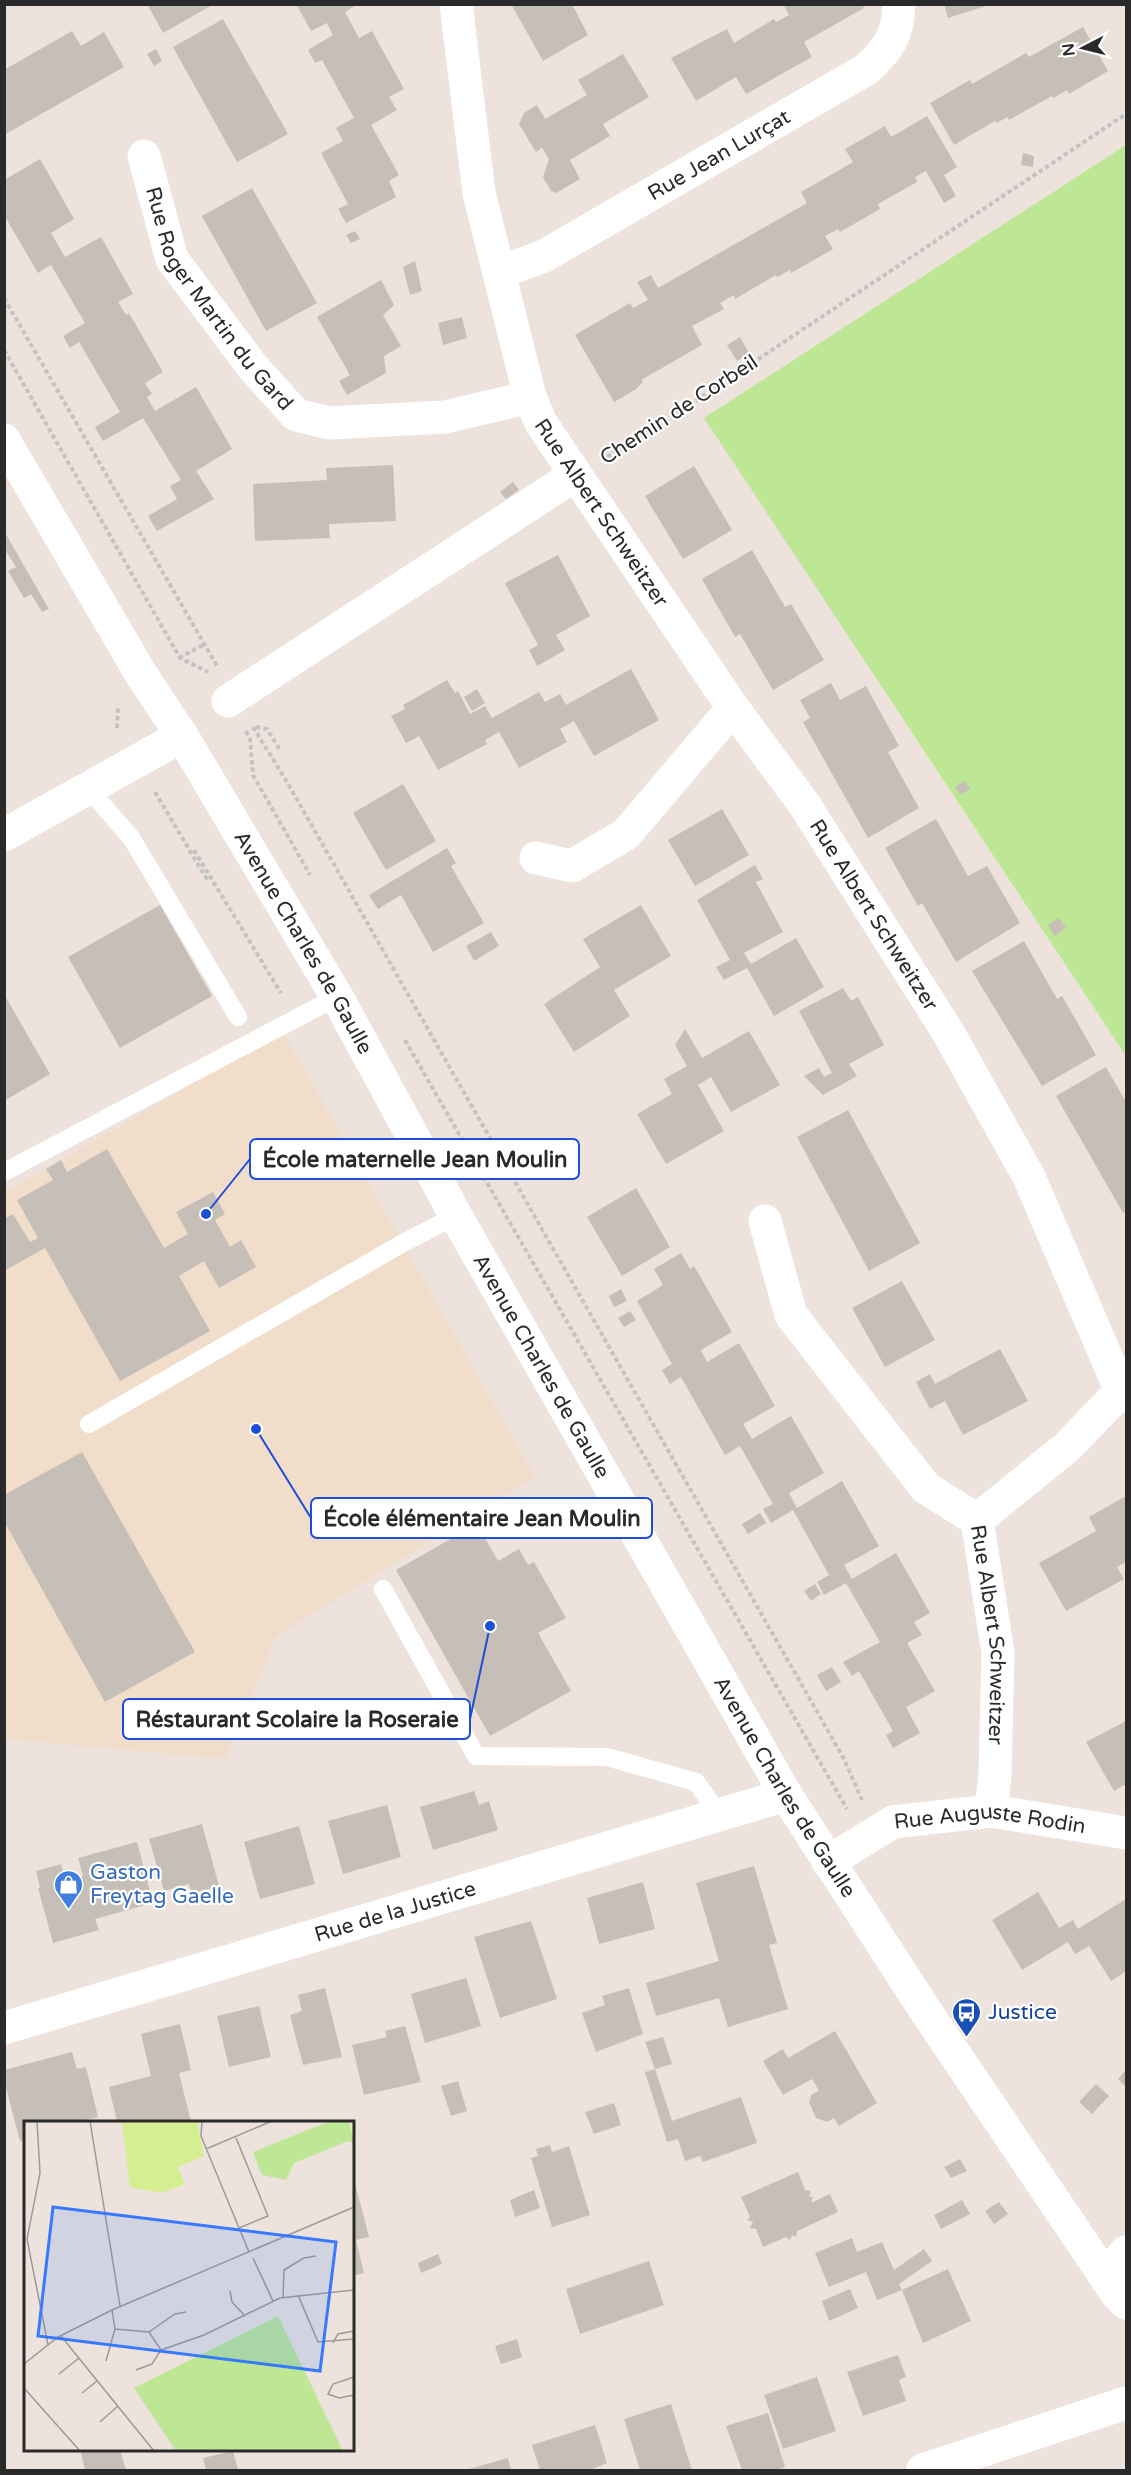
<svg xmlns="http://www.w3.org/2000/svg" width="1131" height="2475" viewBox="0 0 1131 2475" font-family="'Varela Round',sans-serif">
<style>
.education{fill:#f0deca}
.green{fill:#bde795}
.building{fill:#c5bfb7}
.lines{fill:none;stroke-linecap:round;stroke-linejoin:round}
.path{stroke:#c3c3c3;stroke-width:4;stroke-dasharray:4.5 3;stroke-linecap:butt}
.lane{stroke:#fff;stroke-width:18}
.street{stroke:#fff;stroke-width:33}
.secondary{stroke:#fff;stroke-width:33}
.labels{text-anchor:middle;dominant-baseline:central;stroke-width:4.5;stroke-linejoin:round;paint-order:stroke}
.street-label{font-size:21px;fill:#2a2a2a;stroke:#fff}
.shop-label{font-size:21px;fill:#366cbe;stroke:#fff;text-anchor:start}
.transit-label{font-size:21px;fill:#164399;stroke:#fff;text-anchor:start}
.inset-road{fill:none;stroke:#9f9995;stroke-width:1.5}
.view{fill:#3779ff;fill-opacity:0.15;stroke:#3779ff;stroke-width:3}
.inset-edge{fill:none;stroke:#2a2a2a;stroke-width:3}
.leader{fill:none;stroke:#1d4ed8;stroke-width:2}
.callout-dot{fill:#1d4ed8;stroke:#fff;stroke-width:2}
.callout{fill:#fff;stroke:#1d4ed8;stroke-width:2}
.callout-label{font-size:22px;text-anchor:middle;font-weight:bold;fill:#2a2a2a}
</style>
<rect width="100%" height="100%" fill="#ede3dc"/>
<polygon class="education" points="283,1032 535,1477 276,1636 226,1759 5,1739 4,1193"/>
<polygon class="green" points="1126,145 1126,1056 704,418"/>
<g class="building">
<polygon points="147,4 214,4 163,33"/>
<polygon points="296,4 358,4 345,12 359,38 372,31 404,89 389,97 397,110 371,125 399,175 389,181 396,197 346,223 338,209 348,204 321,153 343,141 336,128 354,118 322,60 315,63 308,50 333,35 327,23 311,31"/>
<polygon points="511,4 572,4 588,35 543,61"/>
<polygon points="783,4 862,4 864,8 804,42 812,57 746,94 736,77 696,101 671,58 727,29 734,43 774,19 776,22 789,15"/>
<polygon points="944,4 989,4 989,5 948,18"/>
<polygon points="223,19 288,134 237,162 173,47"/>
<polygon points="1083,27 1108,71 1069,94 1067,90 1053,98 1052,96 1009,120 1008,117 996,123 995,121 954,145 930,103 970,80 972,84 1026,53 1029,57"/>
<polygon points="72,31 81,46 104,32 124,67 4,135 4,70"/>
<polygon points="156,49 162,61 154,66 147,54"/>
<polygon points="623,54 649,97 603,124 610,136 570,160 580,179 556,193 551,191 543,177 549,159 542,148 536,152 519,124 524,113 537,105 545,119 587,95 578,80"/>
<polygon points="927,116 957,167 944,175 956,196 944,203 926,171 915,177 917,182 878,204 880,209 840,232 838,229 825,236 833,249 791,273 790,270 777,277 776,275 735,299 734,295 720,303 724,309 692,326 702,345 641,380 643,382 635,390 614,402 575,335 630,303 633,308 648,300 637,282 651,275 658,288 807,203 801,192 853,162 845,149 885,126 891,137"/>
<polygon points="1023,153 1034,156 1033,167 1021,165"/>
<polygon points="40,159 74,219 51,233 65,257 101,237 133,294 118,302 126,315 129,313 163,372 145,383 152,394 147,397 155,411 196,387 232,449 196,471 214,499 157,531 148,516 177,499 170,486 181,480 143,418 103,441 95,427 120,412 79,342 70,348 63,336 85,323 51,265 38,273 4,215 4,180"/>
<polygon points="252,188 317,303 266,331 202,216"/>
<polygon points="355,231 360,239 351,243 346,235"/>
<polygon points="415,261 422,291 410,295 403,267"/>
<polygon points="381,280 394,305 383,315 401,346 384,356 386,373 347,395 339,381 350,375 317,317"/>
<polygon points="462,317 467,338 443,345 438,323"/>
<polygon points="740,337 749,353 737,361 727,345"/>
<polygon points="393,465 396,521 329,524 330,538 255,541 253,484 327,480 326,468"/>
<polygon points="694,466 732,530 683,559 645,496"/>
<polygon points="513,482 519,490 506,499 500,492"/>
<polygon points="4,531 49,609 42,612 31,594 24,598 8,571 16,567 4,548"/>
<polygon points="752,550 785,607 791,604 824,660 773,690 740,634 735,637 702,579"/>
<polygon points="558,555 590,616 556,635 565,650 537,666 529,650 538,645 505,583"/>
<polygon points="631,669 659,720 594,756 574,721 560,729 567,742 519,768 499,732 485,740 487,744 438,770 419,736 406,743 391,716 405,709 403,705 447,680 455,693 458,691 470,714 485,706 492,718 539,692 545,702 560,694 566,705"/>
<polygon points="831,683 840,700 866,686 899,746 888,752 919,808 868,838 803,722 810,718 800,700"/>
<polygon points="477,689 485,703 472,711 464,697"/>
<polygon points="965,781 970,789 960,795 955,787"/>
<polygon points="403,784 436,841 386,870 353,813"/>
<polygon points="722,809 749,855 695,886 668,840"/>
<polygon points="936,819 968,876 987,866 1020,923 956,962 922,903 918,906 885,848"/>
<polygon points="447,848 456,863 451,866 484,923 433,952 401,895 378,909 369,895"/>
<polygon points="755,865 763,879 756,882 783,932 744,953 751,964 796,938 824,987 774,1016 747,968 724,980 716,967 730,960 697,900"/>
<polygon points="160,905 212,996 120,1048 68,957"/>
<polygon points="641,905 671,956 614,990 630,1016 574,1052 544,1004 600,967 583,939"/>
<polygon points="1059,918 1066,928 1055,936 1048,925"/>
<polygon points="491,932 499,946 474,961 466,946"/>
<polygon points="1024,941 1057,999 1062,996 1096,1055 1042,1086 972,971"/>
<polygon points="843,988 851,1001 858,997 884,1045 849,1064 857,1076 823,1095 804,1076 819,1068 824,1077 832,1073 799,1011"/>
<polygon points="4,994 50,1074 4,1101"/>
<polygon points="685,1029 702,1058 749,1031 780,1085 731,1112 711,1077 698,1085 724,1131 666,1164 637,1114 672,1094 664,1079 687,1066 675,1045"/>
<polygon points="1106,1067 1126,1102 1126,1211 1123,1213 1056,1096"/>
<polygon points="848,1110 920,1243 869,1271 797,1137"/>
<polygon points="107,1149 164,1248 188,1234 176,1212 213,1192 225,1214 215,1220 230,1247 241,1240 256,1267 219,1288 204,1261 179,1276 210,1331 120,1381 45,1248 4,1271 4,1219 13,1214 30,1242 38,1238 17,1200 53,1180 46,1169 61,1160 67,1172"/>
<polygon points="636,1188 670,1247 622,1276 587,1217"/>
<polygon points="681,1253 690,1269 694,1266 732,1332 701,1350 707,1362 739,1343 775,1406 743,1424 752,1439 791,1416 824,1473 789,1493 797,1508 842,1481 879,1546 844,1565 852,1579 896,1553 930,1613 914,1622 922,1635 907,1643 935,1691 906,1707 920,1733 893,1748 886,1735 893,1731 859,1671 852,1676 843,1662 880,1642 846,1583 824,1595 817,1582 829,1575 793,1510 771,1523 763,1509 773,1504 740,1446 725,1455 681,1377 670,1384 662,1370 672,1364 637,1301 663,1285 654,1269"/>
<polygon points="902,1281 935,1340 885,1367 852,1308"/>
<polygon points="621,1289 627,1301 614,1307 609,1296"/>
<polygon points="630,1311 636,1320 624,1327 618,1318"/>
<polygon points="1000,1349 1028,1401 963,1435 945,1401 930,1409 916,1382 930,1374 935,1384"/>
<polygon points="82,1452 195,1652 105,1702 4,1521 4,1495"/>
<polygon points="1126,1496 1126,1562 1117,1567 1124,1579 1066,1611 1039,1563 1096,1531 1089,1517"/>
<polygon points="760,1513 766,1523 748,1534 742,1524"/>
<polygon points="477,1524 498,1561 519,1549 528,1565 534,1562 566,1618 538,1633 571,1691 490,1736 396,1570"/>
<polygon points="815,1584 821,1594 811,1601 804,1591"/>
<polygon points="832,1667 841,1682 826,1691 817,1675"/>
<polygon points="1126,1721 1126,1784 1114,1791 1086,1742"/>
<polygon points="474,1791 479,1805 489,1801 498,1830 433,1850 420,1807"/>
<polygon points="387,1805 401,1857 343,1874 328,1821"/>
<polygon points="202,1824 219,1886 191,1894 189,1884 164,1891 149,1839"/>
<polygon points="299,1826 315,1884 260,1899 244,1842"/>
<polygon points="137,1842 153,1903 95,1919 99,1930 53,1943 38,1888 40,1888 36,1871 61,1864 66,1881 83,1876 78,1858"/>
<polygon points="754,1866 777,1943 769,1945 788,2009 728,2027 719,1998 656,2016 646,1983 719,1961 696,1883"/>
<polygon points="643,1882 655,1929 599,1944 587,1898"/>
<polygon points="1038,1892 1059,1928 1073,1920 1078,1929 1126,1899 1126,1971 1111,1981 1089,1946 1075,1954 1068,1942 1022,1970 992,1920"/>
<polygon points="531,1921 557,1999 500,2018 474,1937"/>
<polygon points="466,1978 481,2026 425,2043 411,1994"/>
<polygon points="325,1988 342,2057 303,2065 290,2015 302,2011 298,1995"/>
<polygon points="629,1988 643,2034 596,2052 582,2013 605,2005 602,1996"/>
<polygon points="259,2006 271,2057 229,2067 217,2016"/>
<polygon points="180,2024 191,2070 179,2073 191,2122 117,2122 109,2087 151,2076 141,2034"/>
<polygon points="405,2026 421,2082 364,2095 352,2045 387,2037 385,2031"/>
<polygon points="835,2031 877,2103 839,2126 834,2118 827,2122 816,2118 809,2102 812,2094 819,2091 812,2079 783,2095 763,2061 783,2049 788,2058"/>
<polygon points="663,2037 672,2064 655,2069 645,2042"/>
<polygon points="72,2052 77,2069 86,2067 98,2117 77,2122 26,2122 26,2140 20,2141 4,2080 4,2070"/>
<polygon points="655,2069 672,2121 741,2097 757,2143 703,2162 700,2156 685,2161 678,2139 667,2142 645,2072"/>
<polygon points="1126,2070 1126,2087 1118,2079"/>
<polygon points="458,2081 467,2111 451,2116 441,2086"/>
<polygon points="1096,2084 1109,2096 1092,2114 1079,2102"/>
<polygon points="614,2103 621,2125 594,2134 585,2112"/>
<polygon points="550,2145 552,2152 569,2146 590,2215 552,2227 531,2158 538,2156 536,2149"/>
<polygon points="960,2159 967,2171 951,2178 944,2167"/>
<polygon points="352,2172 369,2237 356,2240 364,2273 353,2276"/>
<polygon points="798,2172 805,2190 811,2191 809,2197 813,2197 811,2203 830,2194 838,2212 797,2231 796,2237 792,2235 790,2240 786,2237 763,2247 756,2229 750,2228 753,2222 747,2220 750,2217 741,2197"/>
<polygon points="534,2190 540,2208 515,2217 510,2200"/>
<polygon points="962,2200 970,2214 941,2229 934,2215"/>
<polygon points="999,2202 1008,2214 994,2224 985,2211"/>
<polygon points="852,2238 857,2252 882,2242 894,2270 924,2249 932,2261 899,2284 902,2290 877,2300 866,2272 829,2287 815,2253"/>
<polygon points="438,2254 442,2264 421,2273 418,2263"/>
<polygon points="649,2261 664,2305 580,2334 566,2289"/>
<polygon points="948,2269 971,2321 923,2343 902,2290"/>
<polygon points="850,2289 858,2308 829,2321 822,2301"/>
<polygon points="517,2339 522,2357 501,2364 495,2346"/>
<polygon points="898,2355 906,2377 899,2380 906,2401 863,2416 847,2372"/>
<polygon points="817,2377 836,2431 783,2449 764,2395"/>
<polygon points="671,2404 692,2470 640,2470 624,2419"/>
<polygon points="768,2413 785,2467 776,2470 742,2470 726,2426"/>
<polygon points="595,2425 607,2463 590,2470 540,2470 532,2445"/>
<polygon points="80,2450 120,2450 126,2470 85,2470"/>
<polygon points="233,2451 238,2470 206,2470 203,2458"/>
<polygon points="508,2458 511,2470 465,2470"/>
</g>
<g class="lines">
<g class="path">
<polyline points="4,298 217,666"/>
<polyline points="4,350 180,658 208,672"/>
<polyline points="607,457 640,438 1126,114"/>
<polyline points="179,658 205,644"/>
<polyline points="253,727 287,782 844,1759 862,1800"/>
<polyline points="256,727 267,729 280,750"/>
<polyline points="117,728 118,706"/>
<polyline points="246,731 250,739 253,775 310,875"/>
<polyline points="155,792 206,878 210,877"/>
<polyline points="194,850 281,993"/>
<polyline points="405,1040 847,1809"/>
</g>
<g class="lane">
<polyline points="88,788 132,839 238,1017"/>
<polyline points="4,1172 337,997"/>
<polyline points="89,1424 403,1243 456,1216"/>
<polyline points="383,1589 476,1756 607,1757 696,1782 719,1814"/>
</g>
<g class="street">
<path id="s1" d="M456 4 479 193 530 397 541 423 733 708 804 804 949 1034 1029 1177 1121 1391 1067 1447 977 1520 998 1653 995 1775 991 1811"/>
<path id="s2" d="M144 156 172 259 252 366 296 415 329 423 445 417 530 397"/>
<path id="s3" d="M501 272 544 256 867 69C889 48 898 36 899 4"/>
<polyline points="228,701 575,475"/>
<polyline points="4,835 182,736"/>
<polyline points="536,858 572,866 626,834 733,708"/>
<polyline points="765,1221 791,1315 926,1488 977,1520"/>
<path id="s4" d="M828 1862 893 1822 991 1811 1126 1833"/>
<path id="s5" d="M4 2028 786 1795"/>
<polyline points="1105,2276 1126,2252"/>
<polyline points="923,2470 1126,2403"/>
</g>
<path class="secondary" id="s6" d="M4 440 141 674 182 736 337 997 456 1216 786 1795 925 2010 1117 2294 1126 2303"/>
</g>
<defs>
<symbol id="shop-pin" viewBox="-11 -11 22 30"><path d="M0 17L-7.5 6A9.5 9.5 0 1 1 7.5 6Z" fill="#3f7fe0" stroke="#fff"/><path d="M-5-2.5h2.3a2.7 3.5 0 0 1 5.4 0H5L5.5 6h-11ZM-1.5-2.5h3a1.5 2.3 0 0 0-3 0Z" fill="#fff"/></symbol>
<symbol id="bus-pin" viewBox="-11 -11 22 30"><path d="M0 17L-7.5 6A9.5 9.5 0 1 1 7.5 6Z" fill="#1a4fb4" stroke="#fff"/><path d="M-5-6H5V4H4V6H2V4H-2V6H-4V4H-5ZM-3.5-4V0h7V-4ZM-3.5 1.2v1.5H-2V1.2ZM2 1.2v1.5H3.5V1.2Z" fill="#fff"/></symbol>
</defs>
<g fill-rule="evenodd">
<use href="#shop-pin" x="52" y="1868" width="33" height="45"/>
<use href="#bus-pin" x="950" y="1996" width="33" height="45"/>
</g>
<g class="labels">
<g class="street-label">
<text stroke="none"><textPath href="#s3" startOffset="248">Rue Jean Lurçat</textPath></text>
<text stroke="none"><textPath href="#s2" startOffset="164">Rue Roger Martin du Gard</textPath></text>
<text transform="translate(679 410) rotate(-33)">Chemin de Corbeil</text>
<text stroke="none"><textPath href="#s1" startOffset="537">Rue Albert Schweitzer</textPath></text>
<text stroke="none"><textPath href="#s1" startOffset="1023">Rue Albert Schweitzer</textPath></text>
<text stroke="none"><textPath href="#s6" startOffset="585">Avenue Charles de Gaulle</textPath></text>
<text stroke="none"><textPath href="#s6" startOffset="1071">Avenue Charles de Gaulle</textPath></text>
<text stroke="none"><textPath href="#s1" startOffset="1870">Rue Albert Schweitzer</textPath></text>
<text stroke="none"><textPath href="#s6" startOffset="1557">Avenue Charles de Gaulle</textPath></text>
<text stroke="none"><textPath href="#s4" startOffset="174">Rue Auguste Rodin</textPath></text>
<text stroke="none"><textPath href="#s5" startOffset="408">Rue de la Justice</textPath></text>
</g>
<g class="shop-label">
<text x="90" y="1872">Gaston<tspan x="90" dy="24">Freytag Gaelle</tspan></text>
</g>
<g class="transit-label">
<text x="988" y="2012">Justice</text>
</g>
</g>
<g transform="translate(24 2121)">
<rect width="330" height="330" fill="#ede3dc"/>
<path d="M306 0H325L330 22 324 20 270 42 262 59 238 54 229 31ZM254 195 319 330H152L110 267Z" fill="#bde795"/>
<path d="M98 0H173L180 35 154 46 161 63 137 72 106 66Z" fill="#d4ee91"/>
<path class="inset-road" d="M13 0 16 52 3 118 24 224M66 0 96 185M178 0 177 15 225 131M212 17 244 95 215 107M182 28 248 0M229 137 249 180M206 170 208 181 221 195M274 174 294 221 330 218M259 176 260 149 280 137 292 135M91 208 125 211 137 229 180 214 256 177 330 169M125 211 151 193 162 191M37 215 130 330M309 222 314 213 330 210M82 240 91 208 88 189M0 243 34 216 88 189 330 86M112 249 128 243 137 229M35 253 55 237M330 256 309 263 304 273 315 277 330 274M0 267 56 330M58 272 73 260M76 301 94 285"/>
<path class="view" d="M29 86 312 121 296 250 14 215Z"/>
<rect width="330" height="330" class="inset-edge"/>
</g>
<path class="leader" d="M206 1214L250 1159M256 1429L311 1518M490 1626L470 1719"/>
<g class="callout-dot">
<circle cx="206" cy="1214" r="6"/>
<circle cx="256" cy="1429" r="6"/>
<circle cx="490" cy="1626" r="6"/>
</g>
<g class="callout">
<rect x="250" y="1139" width="329" height="40" rx="6"/>
<rect x="311" y="1498" width="341" height="40" rx="6"/>
<rect x="123" y="1699" width="347" height="40" rx="6"/>
</g>
<g class="callout-label">
<text x="415" y="1167">École maternelle Jean Moulin</text>
<text x="482" y="1526">École élémentaire Jean Moulin</text>
<text x="297" y="1727">Réstaurant Scolaire la Roseraie</text>
</g>
<rect width="1131" height="2475" fill="none" stroke="#2a2a2a" stroke-width="12"/>
<g transform="translate(1083 48) rotate(263)" stroke="#ffffff" stroke-width="4.5" paint-order="stroke">
<path d="M0-4.5L10 22L0 15L-10 22Z" fill="#2a2a2a"/>
<text y="-9" font-size="16" font-weight="bold" text-anchor="middle" fill="#2a2a2a">N</text>
</g>
</svg>
